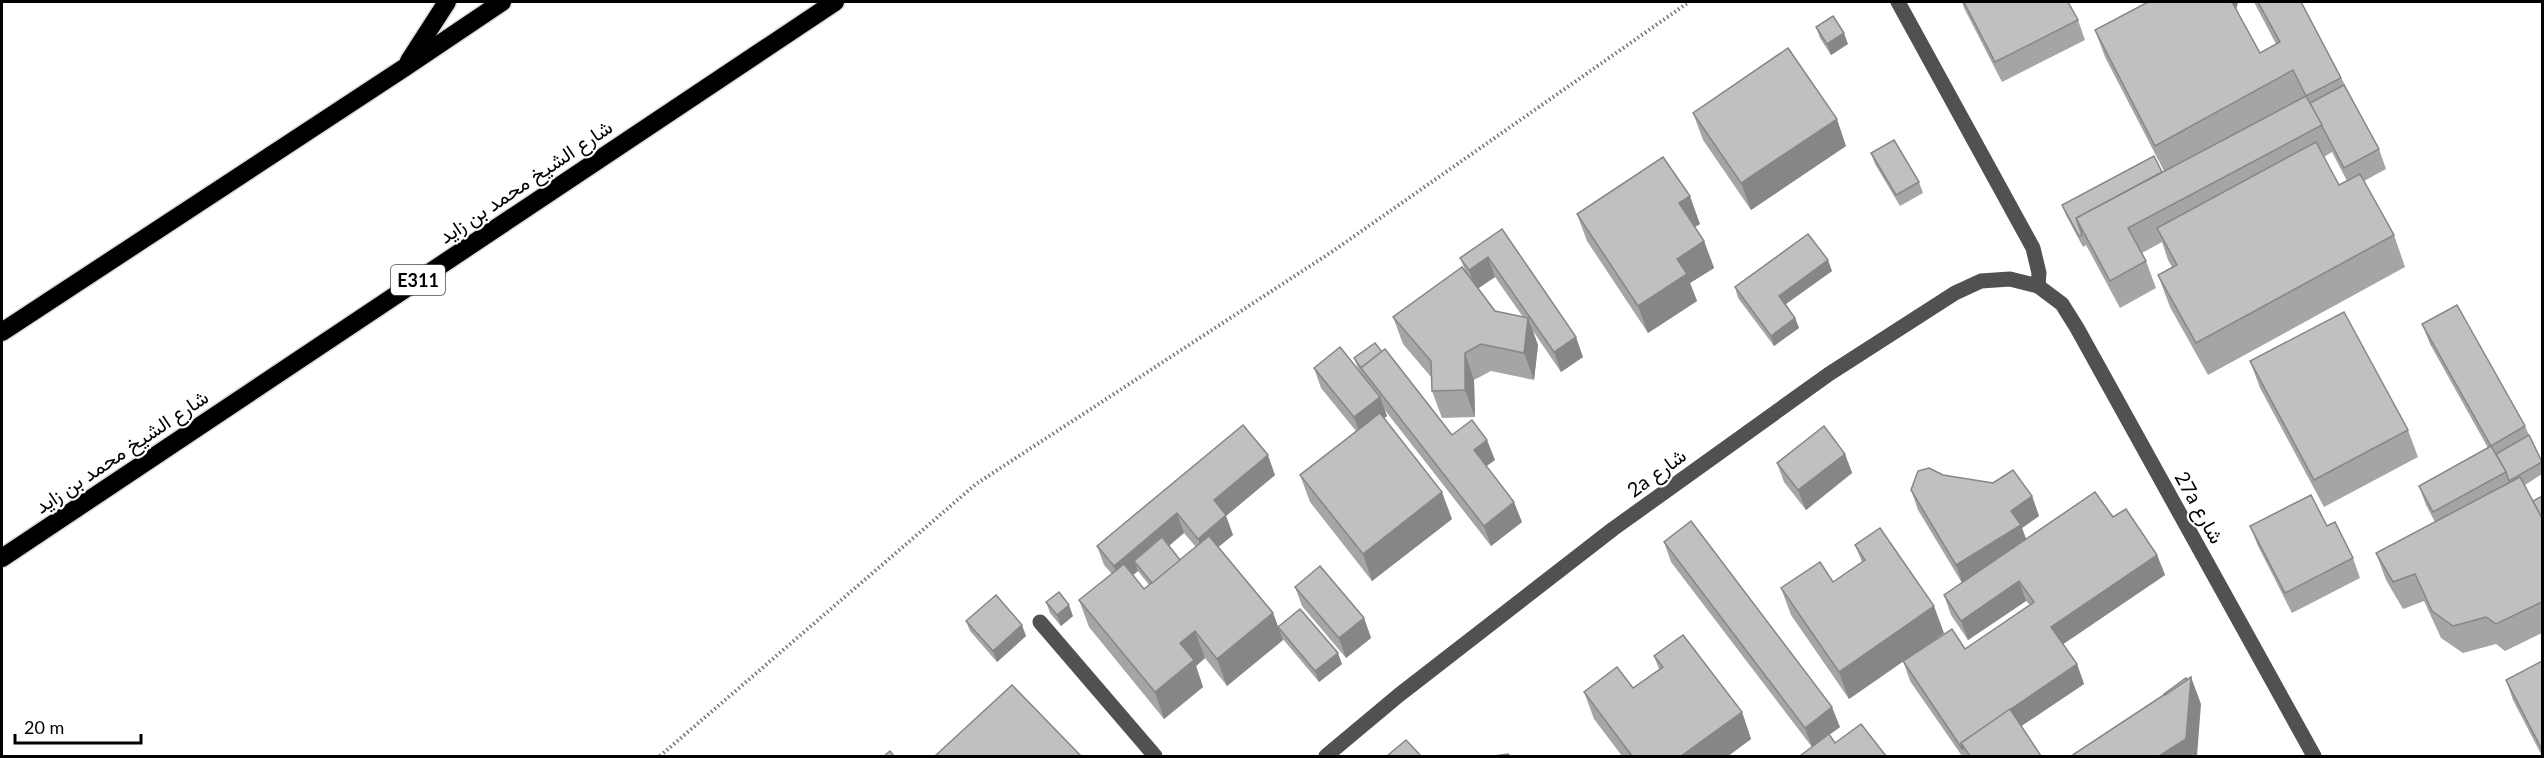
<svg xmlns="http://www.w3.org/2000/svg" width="2544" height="758" viewBox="0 0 2544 758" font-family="Lato,Vazirmatn,sans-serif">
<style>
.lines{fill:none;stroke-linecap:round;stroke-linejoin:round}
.highway-casing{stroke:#dbdbdb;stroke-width:21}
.path{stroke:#737373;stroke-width:4;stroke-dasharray:1.5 3;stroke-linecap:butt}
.minor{stroke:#515151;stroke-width:15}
.highway{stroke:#000;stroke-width:18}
.wall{fill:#a5a5a5;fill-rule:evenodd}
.shaded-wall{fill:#868686}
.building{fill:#c0c0c0;stroke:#868686;stroke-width:1.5}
.labels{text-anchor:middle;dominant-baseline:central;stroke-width:4.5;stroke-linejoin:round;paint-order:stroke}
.shield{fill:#fff;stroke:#4c4c4c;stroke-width:1.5}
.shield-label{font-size:18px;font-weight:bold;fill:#000}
.street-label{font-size:20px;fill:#000;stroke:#fff}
</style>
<rect width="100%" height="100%" fill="#fff"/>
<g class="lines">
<defs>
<g id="highway">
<polyline points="409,61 447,2"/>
<polyline points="2,332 404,68 502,2"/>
<polyline points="2,558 835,2"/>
</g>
</defs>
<use href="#highway" class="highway-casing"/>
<polyline class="path" points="660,756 976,484 1333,251 1689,2"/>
<g class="minor">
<polyline points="1898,2 2033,248 2039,273 2038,286"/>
<polyline points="1040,622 1155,756"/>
<polyline points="1326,756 1399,695 1613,529 1829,374 1955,293 1981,281 2010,279 2038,286 2062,304 2077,328 2314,756"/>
</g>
<use href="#highway" class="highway"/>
</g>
<g class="wall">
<polygon points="1962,2 2068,2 2078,20 2085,40 2002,82 1964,8"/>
<path d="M2238 2 2236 9 2260 53 2276 44 2254 2H2301L2379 149 2386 169 2364 181 2394 235 2405 267 2208 375 2170 307 2158 275 2172 267 2168 260 2162 242 2142 253 2146 261 2156 288 2120 308 2086 245 2083 247 2066 215 2062 205 2164 171 2105 57 2095 30ZM2332 152 2347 181 2339 185 2324 157Z"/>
<polygon points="1816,27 1848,44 1831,55 1820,38"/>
<polygon points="1693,113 1846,146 1751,210 1703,140"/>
<polygon points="1871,153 1919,182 1923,193 1900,206 1875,164"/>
<polygon points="1577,214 1700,224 1695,227 1704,241 1714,268 1690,283 1697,301 1648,333 1587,241"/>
<path d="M1502 229 1583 357 1561 372 1533 331 1538 345 1534 380 1491 371 1474 380 1475 417 1442 418 1432 391 1431 377 1403 344 1393 317 1465 270 1460 258ZM1495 277 1523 317 1495 311 1478 288Z"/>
<polygon points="1832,271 1786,304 1795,318 1799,328 1774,346 1738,298 1735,287"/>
<polygon points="2422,324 2525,426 2529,435 2542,461 2542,474 2525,485 2533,501 2542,496 2542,633 2505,651 2496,644 2463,653 2441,638 2424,601 2403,609 2386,580 2376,553 2435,522 2426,505 2419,486 2488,448 2430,344"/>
<polygon points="1382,352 1452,435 1495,460 1486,466 1522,522 1491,546 1384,409 1387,416 1384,418 1452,519 1372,581 1310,502 1300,475 1356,431 1321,388 1314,368 1364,377 1358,368 1354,358"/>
<polygon points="2250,361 2408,430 2418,457 2324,507 2260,388"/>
<polygon points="1845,454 1852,473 1806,510 1784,482 1777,463"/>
<path d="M1275 475 1226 516 1233 535 1218 547 1273 613 1283 640 1227 686 1205 658 1196 666 1203 687 1164 719 1089 627 1079 600 1112 574 1104 565 1097 546ZM1184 533 1196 547 1180 560 1169 546ZM1138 571 1149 585 1144 589 1133 575Z"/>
<polygon points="1943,475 2032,496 2039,516 2022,528 2026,539 2113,517 2157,555 2165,575 2063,644 2077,664 2084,684 2021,726 2041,756 1962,756 1910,681 1903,661 1965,649 2030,605 2026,601 1968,640 1951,615 1944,595 1962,583 1918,510 1911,490"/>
<polygon points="2250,526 2327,526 2353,558 2360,578 2292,613 2258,546"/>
<polygon points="1664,542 1840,727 1829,735 1835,743 1886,756 1812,747 1671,562"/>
<polygon points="1855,545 1944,633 1849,699 1791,615 1781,588 1833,582 1862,562"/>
<polygon points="1295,587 1364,618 1371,638 1346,658 1302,606"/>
<polygon points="1046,602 1073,616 1061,626 1050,613"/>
<polygon points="966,621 1026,636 997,662 970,631"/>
<polygon points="1278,627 1342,664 1319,682 1282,638"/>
<polygon points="1654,656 1742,712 1751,739 1728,756 1622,756 1594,719 1584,692 1633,688 1659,669"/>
<polygon points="2542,661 2542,756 2513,700 2506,680"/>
</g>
<g class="shaded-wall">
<polygon points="2230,2 2238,2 2235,15"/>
<polygon points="1844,33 1848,44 1831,55 1827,44"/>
<polygon points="1837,119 1846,146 1751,210 1741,183"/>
<polygon points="1690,196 1700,224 1689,230 1679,203"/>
<polygon points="1704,241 1714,268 1690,283 1697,301 1648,333 1638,306 1677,259"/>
<polygon points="1488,257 1495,277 1476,290 1469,270"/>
<polygon points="1828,260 1832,271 1783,306 1779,296"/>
<polygon points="1528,318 1538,345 1534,380 1524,353"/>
<polygon points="1795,318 1799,328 1774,346 1771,336"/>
<polygon points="1576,337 1583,357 1561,372 1554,352"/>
<polygon points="1465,353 1474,380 1475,417 1465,390"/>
<polygon points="1380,397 1387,416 1361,437 1354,417"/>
<polygon points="1487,440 1495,460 1481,470 1474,450"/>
<polygon points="1845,454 1852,473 1806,510 1798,490"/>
<polygon points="1268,455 1275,475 1226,516 1233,535 1205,558 1198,539 1214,500"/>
<polygon points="1442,492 1452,519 1372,581 1363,554"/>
<polygon points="2032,496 2039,516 2022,528 2028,544 1963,585 1956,565 2011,511"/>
<polygon points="1514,502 1522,522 1491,546 1484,526"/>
<polygon points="1177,513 1184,533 1141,569 1134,561 1138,571 1121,585 1114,566"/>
<polygon points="2157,555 2165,575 2059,647 2051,627"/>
<polygon points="2019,581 2026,601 1968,640 1961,621"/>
<polygon points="1069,605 1073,616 1061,626 1057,615"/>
<polygon points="1934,606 1944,633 1849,699 1839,672"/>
<polygon points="1273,613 1283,640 1227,686 1217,659"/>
<polygon points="1364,618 1371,638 1346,658 1339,638"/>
<polygon points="1022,625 1026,636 997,662 993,651"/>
<polygon points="1195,631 1205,658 1196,666 1203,687 1164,719 1155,692 1180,643"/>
<polygon points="1338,653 1342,664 1319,682 1315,671"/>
<polygon points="2077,664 2084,684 2017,729 2007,711"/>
<polygon points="2191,677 2201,704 2197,756 2159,756"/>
<polygon points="1832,707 1840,727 1812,747 1805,728"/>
<polygon points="1742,712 1751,739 1728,756 1681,756"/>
</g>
<g class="building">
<polygon points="1964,2 2068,2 2078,20 1995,62"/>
<polygon points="2148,2 2232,2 2260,53 2280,42 2258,2 2301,2 2341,78 2306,96 2293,70 2155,146 2095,30"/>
<polygon points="1833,16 1844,33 1827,44 1816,27"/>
<polygon points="1788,48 1837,119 1741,183 1693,113"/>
<polygon points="2344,85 2379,149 2344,168 2310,103"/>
<polygon points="2306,96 2322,125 2128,228 2146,261 2110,281 2076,218"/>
<polygon points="1894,140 1919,182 1896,195 1871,153"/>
<polygon points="2316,142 2339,185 2360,174 2394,235 2196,343 2158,275 2177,265 2157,228"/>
<polygon points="2154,156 2162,172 2076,218 2082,235 2079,236 2062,205"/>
<polygon points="1663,157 1690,196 1679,203 1704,241 1677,259 1687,274 1638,306 1577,214"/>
<polygon points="1502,229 1576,337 1554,352 1488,257 1469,270 1460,258"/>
<polygon points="1808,234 1828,260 1779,296 1795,318 1771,336 1735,287"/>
<polygon points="1462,267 1495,311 1528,318 1524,353 1481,344 1465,353 1465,390 1432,391 1431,361 1393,317"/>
<polygon points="2457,305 2525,426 2491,446 2422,324"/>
<polygon points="2344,312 2408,430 2314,480 2250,361"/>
<polygon points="1375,343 1382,352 1361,368 1354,358"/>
<polygon points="1340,347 1380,397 1354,417 1314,368"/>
<polygon points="1385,349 1452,435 1472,420 1487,440 1474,450 1514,502 1484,526 1361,368"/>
<polygon points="1380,413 1442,492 1363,554 1300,475"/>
<polygon points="1243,425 1268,455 1214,500 1226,515 1198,539 1177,513 1114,566 1097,546"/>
<polygon points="1824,426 1845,454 1798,490 1777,463"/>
<polygon points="2529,435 2542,462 2509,481 2506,472 2496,454"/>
<polygon points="2491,446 2506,472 2433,512 2419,486"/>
<polygon points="1929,468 1943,475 1993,483 2013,470 2032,496 2011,511 2021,525 1956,565 1911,490 1918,471"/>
<polygon points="2520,477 2542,518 2542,602 2496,624 2486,617 2453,626 2432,611 2415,574 2393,582 2376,553"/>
<polygon points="2095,492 2113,517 2126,509 2157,555 2051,627 2077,664 1961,743 1963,750 1903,661 1952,629 1965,649 2034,602 2019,581 1961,621 1944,595"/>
<polygon points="2311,495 2327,526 2335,522 2353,558 2285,593 2250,526"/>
<polygon points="2542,496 2542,518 2533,501"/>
<polygon points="1691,521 1832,707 1805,728 1664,542"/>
<polygon points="1880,528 1934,606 1839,672 1781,588 1820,562 1833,582 1865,560 1855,545"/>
<polygon points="1209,536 1273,613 1217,659 1195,631 1180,643 1194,660 1155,692 1079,600 1124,564 1144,589"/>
<polygon points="1162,537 1180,560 1152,583 1134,561"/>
<polygon points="1320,566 1364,618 1339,638 1295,587"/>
<polygon points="1059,592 1069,605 1057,615 1046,602"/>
<polygon points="996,595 1022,625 993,651 966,621"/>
<polygon points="1300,609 1338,653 1315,671 1278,627"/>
<polygon points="1683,635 1742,712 1681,756 1632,756 1584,692 1617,667 1633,688 1663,667 1654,656"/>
<polygon points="2542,661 2542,750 2506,680"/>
<polygon points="2191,677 2186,739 2159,756 2071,756"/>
<polygon points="2186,678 2187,680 2165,695 2164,694"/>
<polygon points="1012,685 1081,756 935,756"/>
<polygon points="2010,709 2041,756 1970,756 1961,743"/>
<polygon points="1861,724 1886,756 1800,756 1829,734 1835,743"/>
<polygon points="1406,740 1421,756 1387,756"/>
<polygon points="890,751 894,756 884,756"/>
<polygon points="1508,754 1510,756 1494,756"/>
</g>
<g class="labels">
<rect class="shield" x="391" y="265" width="54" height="30" rx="4.5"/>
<g class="shield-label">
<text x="418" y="280">E311</text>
</g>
<g class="street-label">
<text transform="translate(525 181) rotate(-34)">شارع الشيخ محمد بن زايد</text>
<text transform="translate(121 451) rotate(-34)">شارع الشيخ محمد بن زايد</text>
<text transform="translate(1656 472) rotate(-36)">2a شارع</text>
<text transform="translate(2200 507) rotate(61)">27a شارع</text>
</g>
</g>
<rect width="2544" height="758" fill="none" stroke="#000000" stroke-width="6"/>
<path d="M15 734v9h126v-9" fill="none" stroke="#000000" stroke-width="3"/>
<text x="24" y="734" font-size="18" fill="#000000" stroke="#ffffff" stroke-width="4.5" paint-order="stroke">20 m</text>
</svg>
